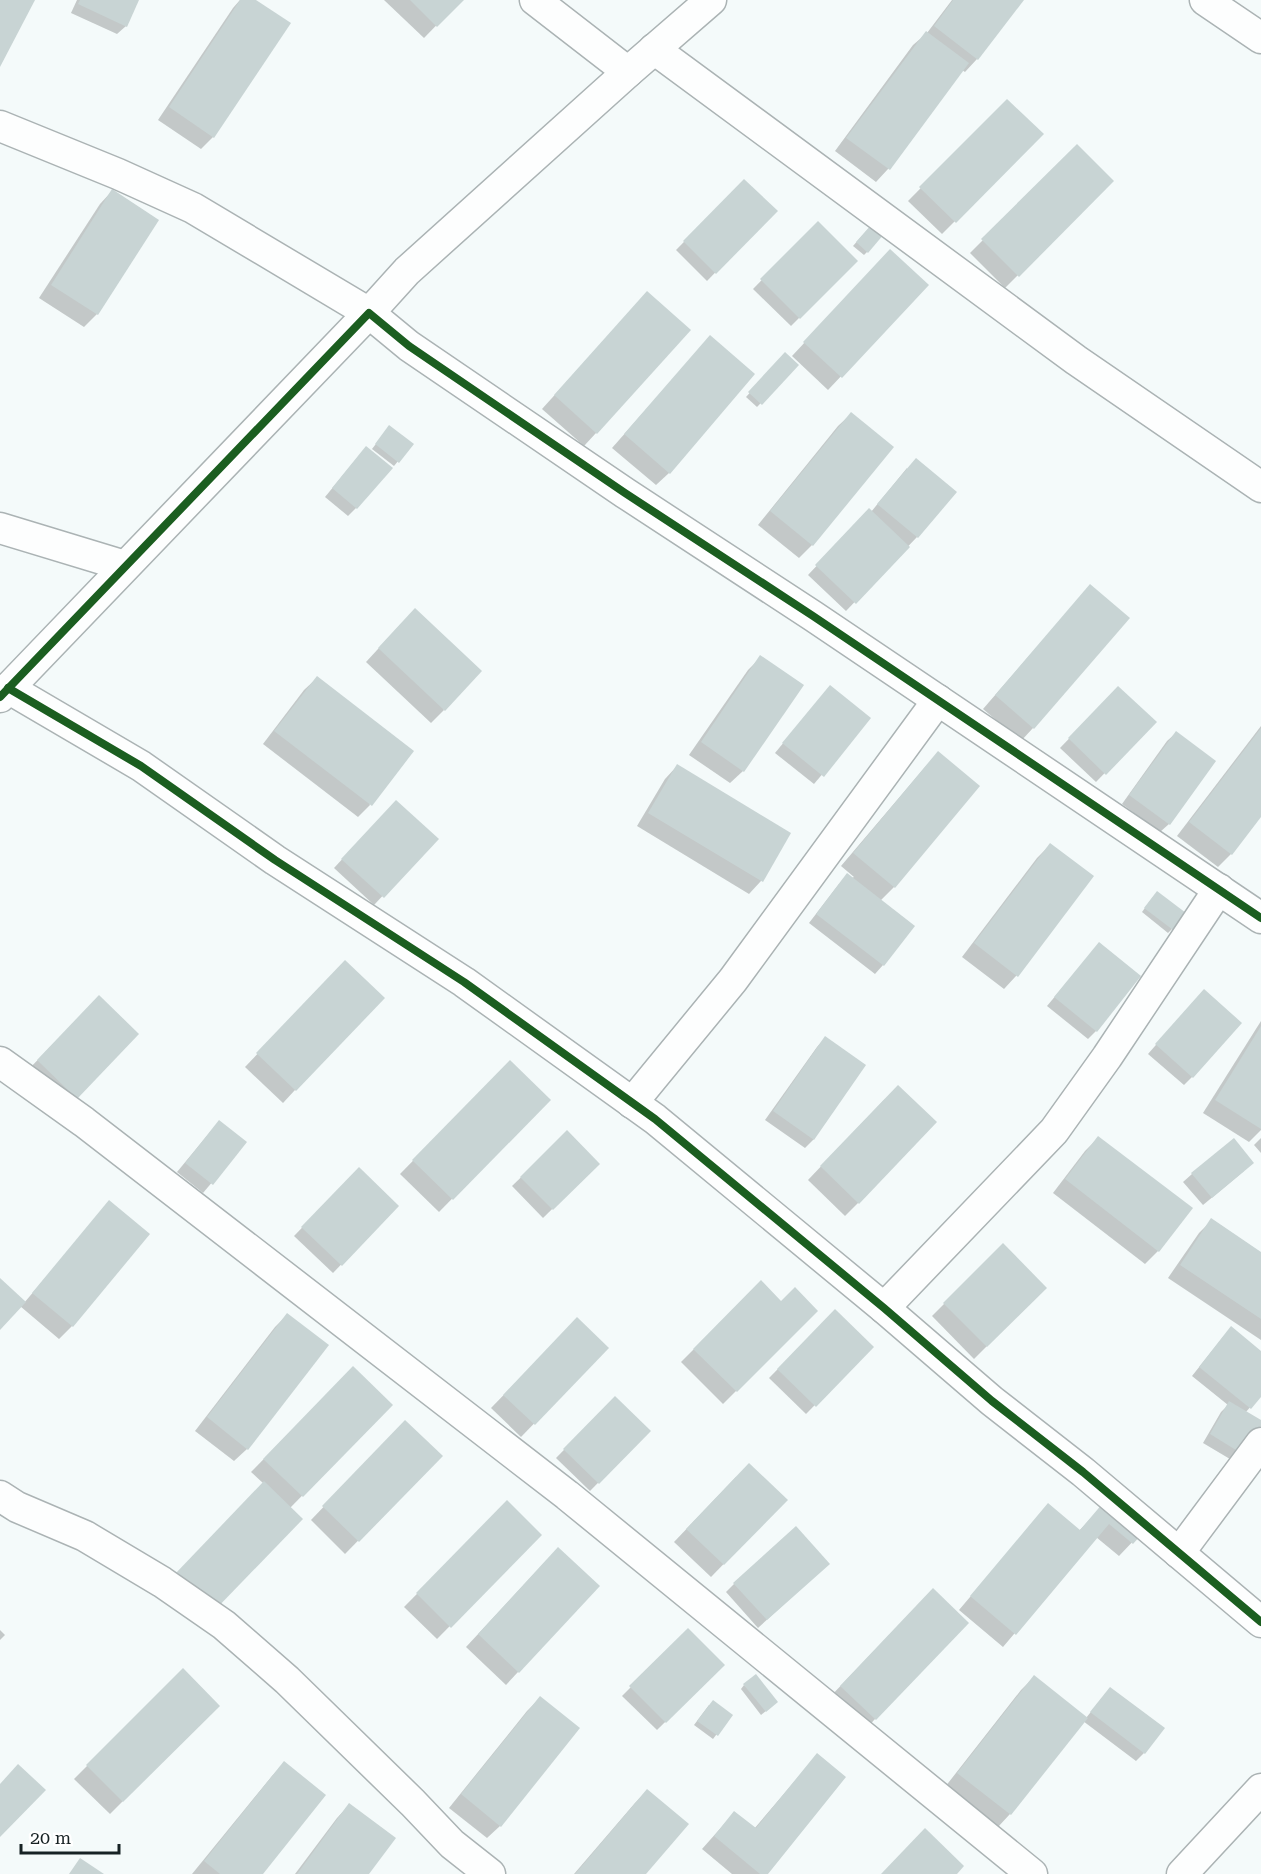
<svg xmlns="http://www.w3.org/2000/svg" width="1261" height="1874" viewBox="0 0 1261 1874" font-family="'Roboto Serif',serif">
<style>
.shadow{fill:#0003}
.building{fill:#c8d4d4}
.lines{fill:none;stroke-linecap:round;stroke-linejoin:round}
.street-casing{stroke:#abb3b4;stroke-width:33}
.street{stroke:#fdfefe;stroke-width:30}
.cycleway-casing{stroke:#fff;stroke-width:11}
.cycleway{stroke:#1b5e20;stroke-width:8}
</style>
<rect width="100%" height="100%" fill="#f4fafa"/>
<g class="shadow">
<polygon points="77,0 137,0 126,26 117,34 71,13"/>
<polygon points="240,0 253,0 213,137 201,149 158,120 233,8"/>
<polygon points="384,0 461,0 424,38"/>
<polygon points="952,0 1022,0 977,59 965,72 962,70 888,169 876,182 835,151 913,45 927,33"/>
<polygon points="1007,101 1042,134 942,234 908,201"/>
<polygon points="1077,146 1112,181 1005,288 970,253"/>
<polygon points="744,181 775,211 707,281 676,250"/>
<polygon points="112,191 157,221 97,314 84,327 39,298 100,204"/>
<polygon points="818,223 856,261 791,326 753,289"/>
<polygon points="868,229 867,252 864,255 853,246"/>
<polygon points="878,264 927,285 828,390 792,356"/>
<polygon points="647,293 596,433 584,446 542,409"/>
<polygon points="710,337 669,473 656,485 612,448"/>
<polygon points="785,354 797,365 757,407 746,397"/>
<polygon points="851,414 892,447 812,545 799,558 758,525 838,426"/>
<polygon points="386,431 412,444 394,466 372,449"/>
<polygon points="358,457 356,508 348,516 325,497"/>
<polygon points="907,468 917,537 846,611 808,575 861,519 871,512"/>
<polygon points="1090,586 1033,728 1021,741 983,709"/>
<polygon points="402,623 444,710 431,723 366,662"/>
<polygon points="761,657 743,771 730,783 689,755 748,670"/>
<polygon points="317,678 370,805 358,817 263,744 304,690"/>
<polygon points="1118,688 1154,722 1096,782 1060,748"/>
<polygon points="822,696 869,719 814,784 775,753"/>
<polygon points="1261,726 1261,815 1231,854 1218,867 1177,836"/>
<polygon points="1176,733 1169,824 1160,832 1122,804 1167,741"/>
<polygon points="677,766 789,834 761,881 749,894 637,826 665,779"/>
<polygon points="926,766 894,887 880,901 883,965 875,974 809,923 839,884 854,877 841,866"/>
<polygon points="388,810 436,839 374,905 334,868"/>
<polygon points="1050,845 1092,877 1016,976 1004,989 962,957 1037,858"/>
<polygon points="1153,897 1172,929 1168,933 1142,912"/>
<polygon points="1099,944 1096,1031 1088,1039 1047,1006"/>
<polygon points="333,975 295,1090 283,1103 245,1067"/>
<polygon points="99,997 137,1034 63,1110 25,1073"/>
<polygon points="1196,999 1192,1077 1184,1085 1148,1054"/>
<polygon points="1261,1021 1261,1130 1249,1142 1203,1113"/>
<polygon points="825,1038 864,1066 813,1140 805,1148 765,1120 817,1047"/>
<polygon points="510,1062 549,1100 439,1212 400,1174"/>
<polygon points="885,1099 858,1203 845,1216 808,1180"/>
<polygon points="211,1131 245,1143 203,1193 177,1172"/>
<polygon points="567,1133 598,1164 543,1218 512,1186"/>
<polygon points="1098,1138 1190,1208 1158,1251 1145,1264 1053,1193 1085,1151"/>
<polygon points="1261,1138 1261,1153 1254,1145"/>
<polygon points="359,1169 397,1206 333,1273 294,1236"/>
<polygon points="1244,1171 1203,1205 1183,1182 1192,1174"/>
<polygon points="110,1202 72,1326 59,1339 20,1306 0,1327 0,1280 24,1303"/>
<polygon points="1212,1220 1261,1254 1261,1340 1168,1278 1199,1233"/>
<polygon points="1003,1245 1045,1288 974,1359 932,1316"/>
<polygon points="761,1282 781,1303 816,1311 723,1404 681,1362"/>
<polygon points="835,1311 872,1347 806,1414 769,1378"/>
<polygon points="287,1315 247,1449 234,1461 195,1431 275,1327"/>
<polygon points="565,1332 607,1348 521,1437 491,1408"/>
<polygon points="1223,1337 1261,1353 1261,1395 1245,1413 1261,1423 1235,1462 1203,1443 1221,1412 1228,1405 1192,1376"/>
<polygon points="353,1368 391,1405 290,1508 251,1472"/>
<polygon points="615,1398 649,1431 590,1491 556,1458"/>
<polygon points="405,1422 441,1456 345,1554 311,1520"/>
<polygon points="736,1477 786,1500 711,1577 674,1542"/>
<polygon points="507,1503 540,1535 437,1639 404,1607"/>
<polygon points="1048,1505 1079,1531 1103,1505 1139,1535 1119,1556 1096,1537 1003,1647 959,1610"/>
<polygon points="545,1562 518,1672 506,1685 466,1647"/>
<polygon points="819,1572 758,1628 726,1592 734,1584"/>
<polygon points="920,1603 875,1719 863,1732 828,1699"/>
<polygon points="0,1630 5,1635 0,1640"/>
<polygon points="688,1630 723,1665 657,1730 622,1696"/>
<polygon points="183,1670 218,1706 110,1814 74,1779"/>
<polygon points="1034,1677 1086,1718 1110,1688 1144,1753 1136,1761 1083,1721 1010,1814 998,1827 945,1787 1021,1690"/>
<polygon points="744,1685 773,1705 761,1715 741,1689"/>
<polygon points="540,1698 500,1826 487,1838 449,1808 527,1711"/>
<polygon points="709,1705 731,1715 713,1739 694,1725"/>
<polygon points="817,1755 766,1874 732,1874 702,1849 734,1813 754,1829"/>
<polygon points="284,1763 261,1874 192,1874 272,1776"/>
<polygon points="647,1791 644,1874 574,1874 635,1803"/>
<polygon points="349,1805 367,1874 295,1874 337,1818"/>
</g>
<g class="building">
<polygon points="0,0 35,0 0,67"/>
<polygon points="80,0 139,0 127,27 78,4"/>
<polygon points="240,0 256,0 291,23 214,138 169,107"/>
<polygon points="410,0 464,0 437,27"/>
<polygon points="953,0 1024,0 978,60 934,26"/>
<polygon points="926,31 969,63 890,170 846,138"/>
<polygon points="1007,99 1044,134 956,223 919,187"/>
<polygon points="1077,144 1114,181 1019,277 981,239"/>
<polygon points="744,179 778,211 716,274 683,241"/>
<polygon points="112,189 159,220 98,315 51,285"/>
<polygon points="818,221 858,261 800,319 760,279"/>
<polygon points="872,224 884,234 868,253 856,242"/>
<polygon points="890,249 929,285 842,378 803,342"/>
<polygon points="647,291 691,330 597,434 554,395"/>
<polygon points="710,335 755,374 670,474 624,434"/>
<polygon points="785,352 799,365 762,405 748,392"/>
<polygon points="851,412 894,447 813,546 770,511"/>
<polygon points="389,425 414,444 399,463 375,444"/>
<polygon points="366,446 393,468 357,509 332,488"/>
<polygon points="916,458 957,492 918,538 877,504"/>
<polygon points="869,508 910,547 856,604 815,565"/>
<polygon points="1090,584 1130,618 1034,729 995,695"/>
<polygon points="415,608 482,671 445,711 378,648"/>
<polygon points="760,655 804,685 744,772 701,742"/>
<polygon points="317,676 414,751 372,806 274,731"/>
<polygon points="830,685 871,718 824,777 782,743"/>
<polygon points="1118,686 1157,722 1106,775 1068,738"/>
<polygon points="1261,728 1261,817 1232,855 1189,822"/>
<polygon points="1176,731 1216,761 1170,825 1129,795"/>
<polygon points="938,751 980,786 895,888 853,853"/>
<polygon points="677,764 791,833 763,882 648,813"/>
<polygon points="396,800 439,839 384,898 341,859"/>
<polygon points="1050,843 1094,876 1018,977 974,943"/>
<polygon points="847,873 915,926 884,966 816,914"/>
<polygon points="1157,891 1186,913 1173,930 1144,908"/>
<polygon points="1099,942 1141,976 1097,1032 1054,997"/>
<polygon points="345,960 385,998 296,1091 256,1053"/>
<polygon points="1204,989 1242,1023 1193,1078 1155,1044"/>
<polygon points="99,995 139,1034 77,1099 37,1060"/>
<polygon points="1261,1026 1261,1129 1215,1100"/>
<polygon points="825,1036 866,1065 814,1140 773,1111"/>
<polygon points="510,1060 551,1100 453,1200 412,1160"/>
<polygon points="898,1085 937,1122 859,1204 820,1166"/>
<polygon points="219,1120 247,1142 213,1185 185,1163"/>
<polygon points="567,1130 600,1164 553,1210 520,1177"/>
<polygon points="1098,1136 1193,1208 1159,1252 1065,1179"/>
<polygon points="1234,1138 1254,1163 1212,1198 1191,1173"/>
<polygon points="359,1167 399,1206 342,1266 301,1227"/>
<polygon points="109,1200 150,1234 73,1327 32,1293"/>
<polygon points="1211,1218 1261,1252 1261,1319 1180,1265"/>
<polygon points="1003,1243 1047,1288 987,1347 943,1303"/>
<polygon points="0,1278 26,1302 0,1330"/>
<polygon points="761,1280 781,1301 795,1287 818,1311 737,1392 693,1349"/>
<polygon points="835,1309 874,1347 816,1407 777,1369"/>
<polygon points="287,1313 329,1345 248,1450 207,1417"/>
<polygon points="577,1317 609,1348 535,1425 503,1395"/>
<polygon points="1231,1326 1261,1351 1261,1397 1251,1409 1199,1367"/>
<polygon points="353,1366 393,1405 303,1497 263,1459"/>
<polygon points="615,1396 651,1431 599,1484 563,1449"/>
<polygon points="1229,1401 1261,1420 1261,1426 1244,1455 1210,1434"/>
<polygon points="405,1420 443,1456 359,1542 322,1506"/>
<polygon points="749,1463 788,1500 724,1565 686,1529"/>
<polygon points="264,1481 303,1519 214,1611 175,1574"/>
<polygon points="507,1500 542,1535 451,1628 416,1593"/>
<polygon points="1048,1503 1080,1530 1103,1503 1141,1535 1133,1544 1109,1524 1016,1635 970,1596"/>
<polygon points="796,1526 830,1564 767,1620 733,1583"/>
<polygon points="558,1547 600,1586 519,1673 478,1634"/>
<polygon points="933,1588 969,1623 876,1720 840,1686"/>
<polygon points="688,1628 725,1665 666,1723 629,1686"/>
<polygon points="183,1668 220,1706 123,1802 86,1765"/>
<polygon points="756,1674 778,1702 766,1712 743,1684"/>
<polygon points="1034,1675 1088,1718 1011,1815 957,1773"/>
<polygon points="1110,1687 1165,1728 1145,1754 1090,1712"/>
<polygon points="540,1696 580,1728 501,1827 461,1794"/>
<polygon points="713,1700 733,1715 718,1736 697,1721"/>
<polygon points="817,1753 846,1777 768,1874 760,1874 714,1836 734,1811 756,1828"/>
<polygon points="284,1761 326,1795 263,1874 220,1874 204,1861"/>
<polygon points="18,1764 46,1790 0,1837 0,1784"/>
<polygon points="647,1789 689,1824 646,1874 575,1874"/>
<polygon points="349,1803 396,1838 369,1874 297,1874"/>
<polygon points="925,1828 964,1866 957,1874 881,1874"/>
<polygon points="80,1858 104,1874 69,1874"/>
</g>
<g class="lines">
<defs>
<g id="street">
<polyline points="535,0 628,72"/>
<polyline points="1205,0 1261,38"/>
<polyline points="654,49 1076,360 1261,487"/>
<polyline points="0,126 118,174 193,208 369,313 407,271 628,72 711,0"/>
<polyline points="0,528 125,566"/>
<polyline points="8,688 141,766 275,860 464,982 655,1119 884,1308 992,1401 1083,1472 1261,1622"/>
<polyline points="0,697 369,313 409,346 625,493 813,616 1261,918"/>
<polyline points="0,1062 84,1122 567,1495 1032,1874"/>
<polyline points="632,1103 733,980 938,700"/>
<polyline points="884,1308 1054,1131 1107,1057 1219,889"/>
<polyline points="0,1496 17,1507 85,1536 162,1582 224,1625 287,1680 413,1803 452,1844 490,1874"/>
<polyline points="1179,1553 1261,1443"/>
<polyline points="1182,1874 1261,1789"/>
</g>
</defs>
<use href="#street" class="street-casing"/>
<use href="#street" class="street"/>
<defs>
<g id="cycleway">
<polyline points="8,688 141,766 275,860 464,982 655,1119 884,1308 992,1401 1083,1472 1261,1622"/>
<polyline points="0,697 369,313 409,346 625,493 813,616 1261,918"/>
</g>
</defs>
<use href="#cycleway" class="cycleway-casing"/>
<use href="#cycleway" class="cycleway"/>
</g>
<path d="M21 1844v9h98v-9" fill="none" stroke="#172224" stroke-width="3"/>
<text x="30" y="1844" font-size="18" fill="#172224" stroke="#ffffff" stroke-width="4.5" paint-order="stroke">20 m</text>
</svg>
